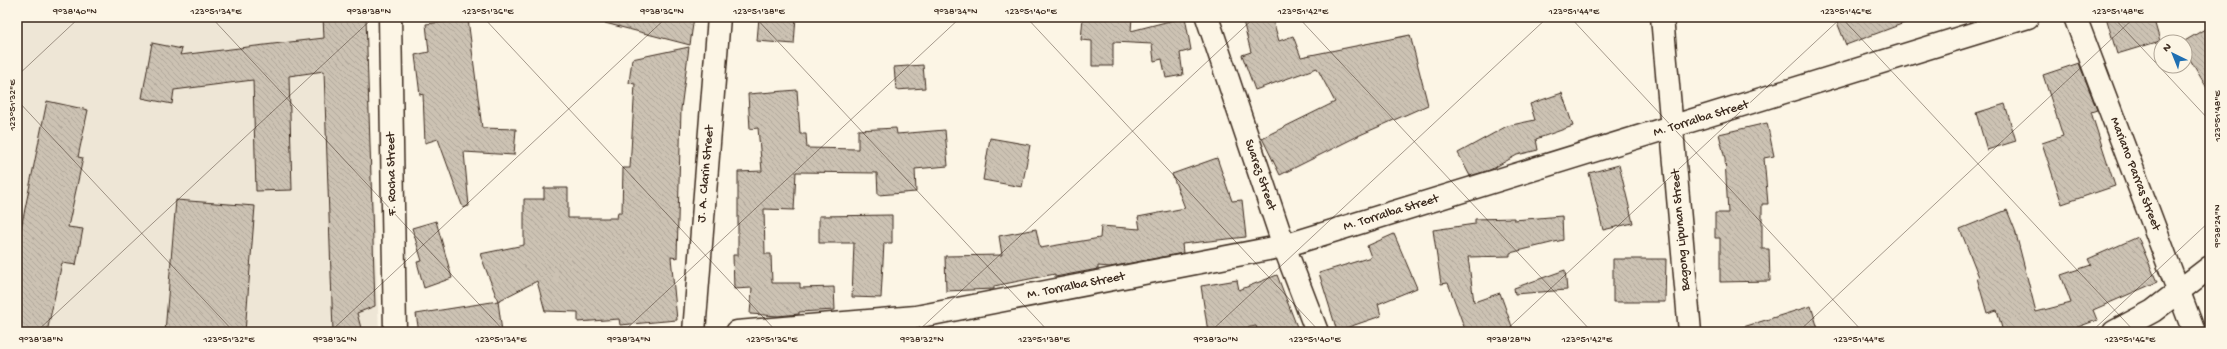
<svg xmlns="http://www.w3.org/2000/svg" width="2227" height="349" viewBox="0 0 2227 349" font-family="'Gochi Hand',sans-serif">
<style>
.built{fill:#eee6d6}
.building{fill:url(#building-back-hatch);stroke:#3b2a1e}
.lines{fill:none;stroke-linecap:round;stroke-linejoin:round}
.minor-casing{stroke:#3b2a1e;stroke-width:25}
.major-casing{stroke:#3b2a1e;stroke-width:25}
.minor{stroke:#fcf5e5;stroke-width:22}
.major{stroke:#fcf5e5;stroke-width:22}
.ticks{fill:none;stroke:#3b2a1e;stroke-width:1;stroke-opacity:0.45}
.labels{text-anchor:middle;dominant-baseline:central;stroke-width:3;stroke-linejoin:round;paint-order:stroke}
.street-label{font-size:13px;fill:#3b2a1e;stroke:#fcf5e5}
.neatline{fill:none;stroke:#3b2a1e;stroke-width:1.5}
.ticks-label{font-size:10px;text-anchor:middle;fill:#3b2a1e}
</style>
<defs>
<pattern id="building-back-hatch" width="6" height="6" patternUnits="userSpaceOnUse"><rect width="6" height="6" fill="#ccc2b3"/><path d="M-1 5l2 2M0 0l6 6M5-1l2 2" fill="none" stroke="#b0a79a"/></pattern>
</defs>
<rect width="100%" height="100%" fill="#fcf5e5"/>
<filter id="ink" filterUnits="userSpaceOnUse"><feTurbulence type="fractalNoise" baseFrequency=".025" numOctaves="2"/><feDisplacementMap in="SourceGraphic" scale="8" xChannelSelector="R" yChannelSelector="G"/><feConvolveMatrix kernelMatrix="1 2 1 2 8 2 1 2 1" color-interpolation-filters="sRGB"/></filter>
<g filter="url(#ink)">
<polygon class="built" points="17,17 366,17 379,332 17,332"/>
<g class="building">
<polygon points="323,17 366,17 375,306 357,313 362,332 333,332 324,71 289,76 292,190 256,191 253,80 174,90 172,104 142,98 152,43 182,49 180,55 324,38"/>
<polygon points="606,17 694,17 690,45 605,23"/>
<polygon points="759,17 796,17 794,44 757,41"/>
<polygon points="1083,17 1132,17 1131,31 1185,17 1191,50 1180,53 1183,75 1166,78 1162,59 1154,61 1152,44 1113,42 1113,66 1092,66 1092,41 1081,40"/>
<polygon points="1242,17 1272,17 1279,41 1293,36 1301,57 1410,35 1428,105 1360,135 1280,175 1262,138 1335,102 1317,68 1255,90 1242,55 1251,52"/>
<polygon points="1835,17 1915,17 1915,19 1846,45"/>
<polygon points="2106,17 2153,17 2160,41 2117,54"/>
<polygon points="468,19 482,128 516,129 514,155 464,152 469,206 463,208 438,139 425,143 423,94 420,95 415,55 429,52 426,24"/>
<polygon points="2210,26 2210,93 2185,51 2185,42 2183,42"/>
<polygon points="689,47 681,109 677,258 671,257 677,320 620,325 619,319 578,322 578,312 545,311 537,281 498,301 480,254 524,245 524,199 544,199 544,188 568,188 568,218 617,218 618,212 622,212 623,168 630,168 635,84 629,83 632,59"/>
<polygon points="2079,63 2097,110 2091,112 2115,186 2062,204 2042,143 2063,136 2043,75"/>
<polygon points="923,65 925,88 896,90 894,67"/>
<polygon points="797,90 800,134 806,134 807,148 858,149 858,130 896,128 897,134 945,130 948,166 915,169 916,192 878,195 877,173 796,172 794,210 764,209 765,254 771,254 772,283 800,283 800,288 834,287 835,310 799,312 799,314 778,316 750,314 752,288 734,289 733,255 738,255 738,172 762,171 758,128 750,129 748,94"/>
<polygon points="1562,93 1573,126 1536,139 1538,150 1517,155 1490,170 1470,176 1458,153 1507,126 1535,120 1530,104"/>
<polygon points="47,101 88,110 78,157 83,158 68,227 83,229 76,265 62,263 47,332 17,332 17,248"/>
<polygon points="2005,104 2016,141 1987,150 1976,113"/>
<polygon points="1767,123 1774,156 1764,158 1768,204 1762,204 1762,249 1769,249 1770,281 1720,282 1720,238 1715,238 1715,213 1728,213 1725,159 1719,134"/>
<polygon points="990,138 1030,145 1022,187 983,180"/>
<polygon points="1217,158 1232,201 1242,200 1246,237 1182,244 1183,253 1110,267 1098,266 1098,269 1055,277 1055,274 994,286 994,289 946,291 945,256 1002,255 999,236 1036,229 1040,248 1100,238 1101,226 1140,229 1138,217 1185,208 1172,174"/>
<polygon points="1619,165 1633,223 1603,230 1589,173"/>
<polygon points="176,200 255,206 245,332 165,332"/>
<polygon points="2007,210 2015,230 2036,312 2071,303 2061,275 2091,265 2088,259 2138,237 2157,282 2093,310 2097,320 2064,332 2003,332 1997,310 1987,313 1977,278 1979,277 1960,229"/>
<polygon points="892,215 892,243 884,243 881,298 852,297 854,243 819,243 819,216"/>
<polygon points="1562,216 1563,240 1510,253 1510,256 1468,257 1474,302 1500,293 1514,332 1466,332 1448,283 1441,284 1433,230 1475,224 1475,219 1514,218 1514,220"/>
<polygon points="436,221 452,278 424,288 417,262 422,261 412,228"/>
<polygon points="1394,234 1417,288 1378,304 1381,316 1337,331 1319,273 1371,257 1367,246"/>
<polygon points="1613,259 1666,259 1665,302 1613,302"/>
<polygon points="1565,270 1567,290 1515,294 1514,288"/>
<polygon points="1277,275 1299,332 1258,332 1256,326 1224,332 1208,332 1201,286 1237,280 1239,290"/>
<polygon points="498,301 502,332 419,332 416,314"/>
<polygon points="1811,306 1819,332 1741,332 1740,328"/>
</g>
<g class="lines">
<defs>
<g id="minor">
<polyline points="390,17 395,332"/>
<polyline points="1207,17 1284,246 1317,332"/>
<polyline points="1662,17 1690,332"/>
<polyline points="737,332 916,317 1284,246 2028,17"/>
<polyline points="2114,332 2153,311 2210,267"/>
</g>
<g id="major">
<polyline points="2075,17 2194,332"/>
<polyline points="694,332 719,17"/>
</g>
</defs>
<use href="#minor" class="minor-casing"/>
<use href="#major" class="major-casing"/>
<use href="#minor" class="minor"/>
<use href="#major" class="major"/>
</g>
</g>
<path class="ticks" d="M211 17 505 332M483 17 777 332M755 17 1049 332M1026 17 1320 332M1298 17 1592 332M1570 17 1863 332M1841 17 2135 332M2113 17 2210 121M17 76 80 17M17 100 234 332M36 332 374 17M330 332 667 17M623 332 961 17M917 332 1255 17M1210 332 1548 17M1504 332 1842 17M1798 332 2135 17M2091 332 2210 221"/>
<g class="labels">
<g class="street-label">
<text transform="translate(1701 119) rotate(-17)">M. Torralba Street</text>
<text transform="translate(392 174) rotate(-91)">F. Rocha Street</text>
<text transform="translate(706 174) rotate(-85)">J. A. Clarin Street</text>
<text transform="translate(2135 174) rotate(69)">Mariano Parras Street</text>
<text transform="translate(1260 175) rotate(71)">Suarez Street</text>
<text transform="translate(1391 213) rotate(-17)">M. Torralba Street</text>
<text transform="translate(1681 230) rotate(-95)">Bagong Lipunan Street</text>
<text transform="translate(1076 286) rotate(-11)">M. Torralba Street</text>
</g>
</g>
<rect width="2227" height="349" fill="none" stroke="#fcf5e5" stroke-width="44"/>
<g transform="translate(2173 54) rotate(317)"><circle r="19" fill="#fcf5e5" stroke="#afa495"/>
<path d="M0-3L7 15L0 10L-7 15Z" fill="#1f6fb2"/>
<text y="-6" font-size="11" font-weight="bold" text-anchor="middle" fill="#3b2a1e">N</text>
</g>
<rect x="22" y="22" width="2183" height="305" class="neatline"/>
<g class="ticks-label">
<text x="75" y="14">9°38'40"N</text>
<text x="216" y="14">123°51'34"E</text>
<text x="369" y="14">9°38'38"N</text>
<text x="488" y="14">123°51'36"E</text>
<text x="662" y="14">9°38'36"N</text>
<text x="759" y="14">123°51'38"E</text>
<text x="956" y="14">9°38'34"N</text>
<text x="1031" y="14">123°51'40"E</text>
<text x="1303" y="14">123°51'42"E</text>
<text x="1574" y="14">123°51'44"E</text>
<text x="1846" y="14">123°51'46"E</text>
<text x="2118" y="14">123°51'48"E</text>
<text transform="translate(11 105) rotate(-90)" y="4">123°51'32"E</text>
<text transform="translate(2216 116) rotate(-90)" y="4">123°51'48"E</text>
<text transform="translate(2216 226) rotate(-90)" y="4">9°38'24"N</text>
<text x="41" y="342">9°38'38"N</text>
<text x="229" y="342">123°51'32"E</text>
<text x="335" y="342">9°38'36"N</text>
<text x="501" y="342">123°51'34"E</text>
<text x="629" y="342">9°38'34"N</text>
<text x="772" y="342">123°51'36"E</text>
<text x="922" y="342">9°38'32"N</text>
<text x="1044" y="342">123°51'38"E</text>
<text x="1216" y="342">9°38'30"N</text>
<text x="1315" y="342">123°51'40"E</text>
<text x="1509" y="342">9°38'28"N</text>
<text x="1587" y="342">123°51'42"E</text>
<text x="1859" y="342">123°51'44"E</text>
<text x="2130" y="342">123°51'46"E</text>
</g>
</svg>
